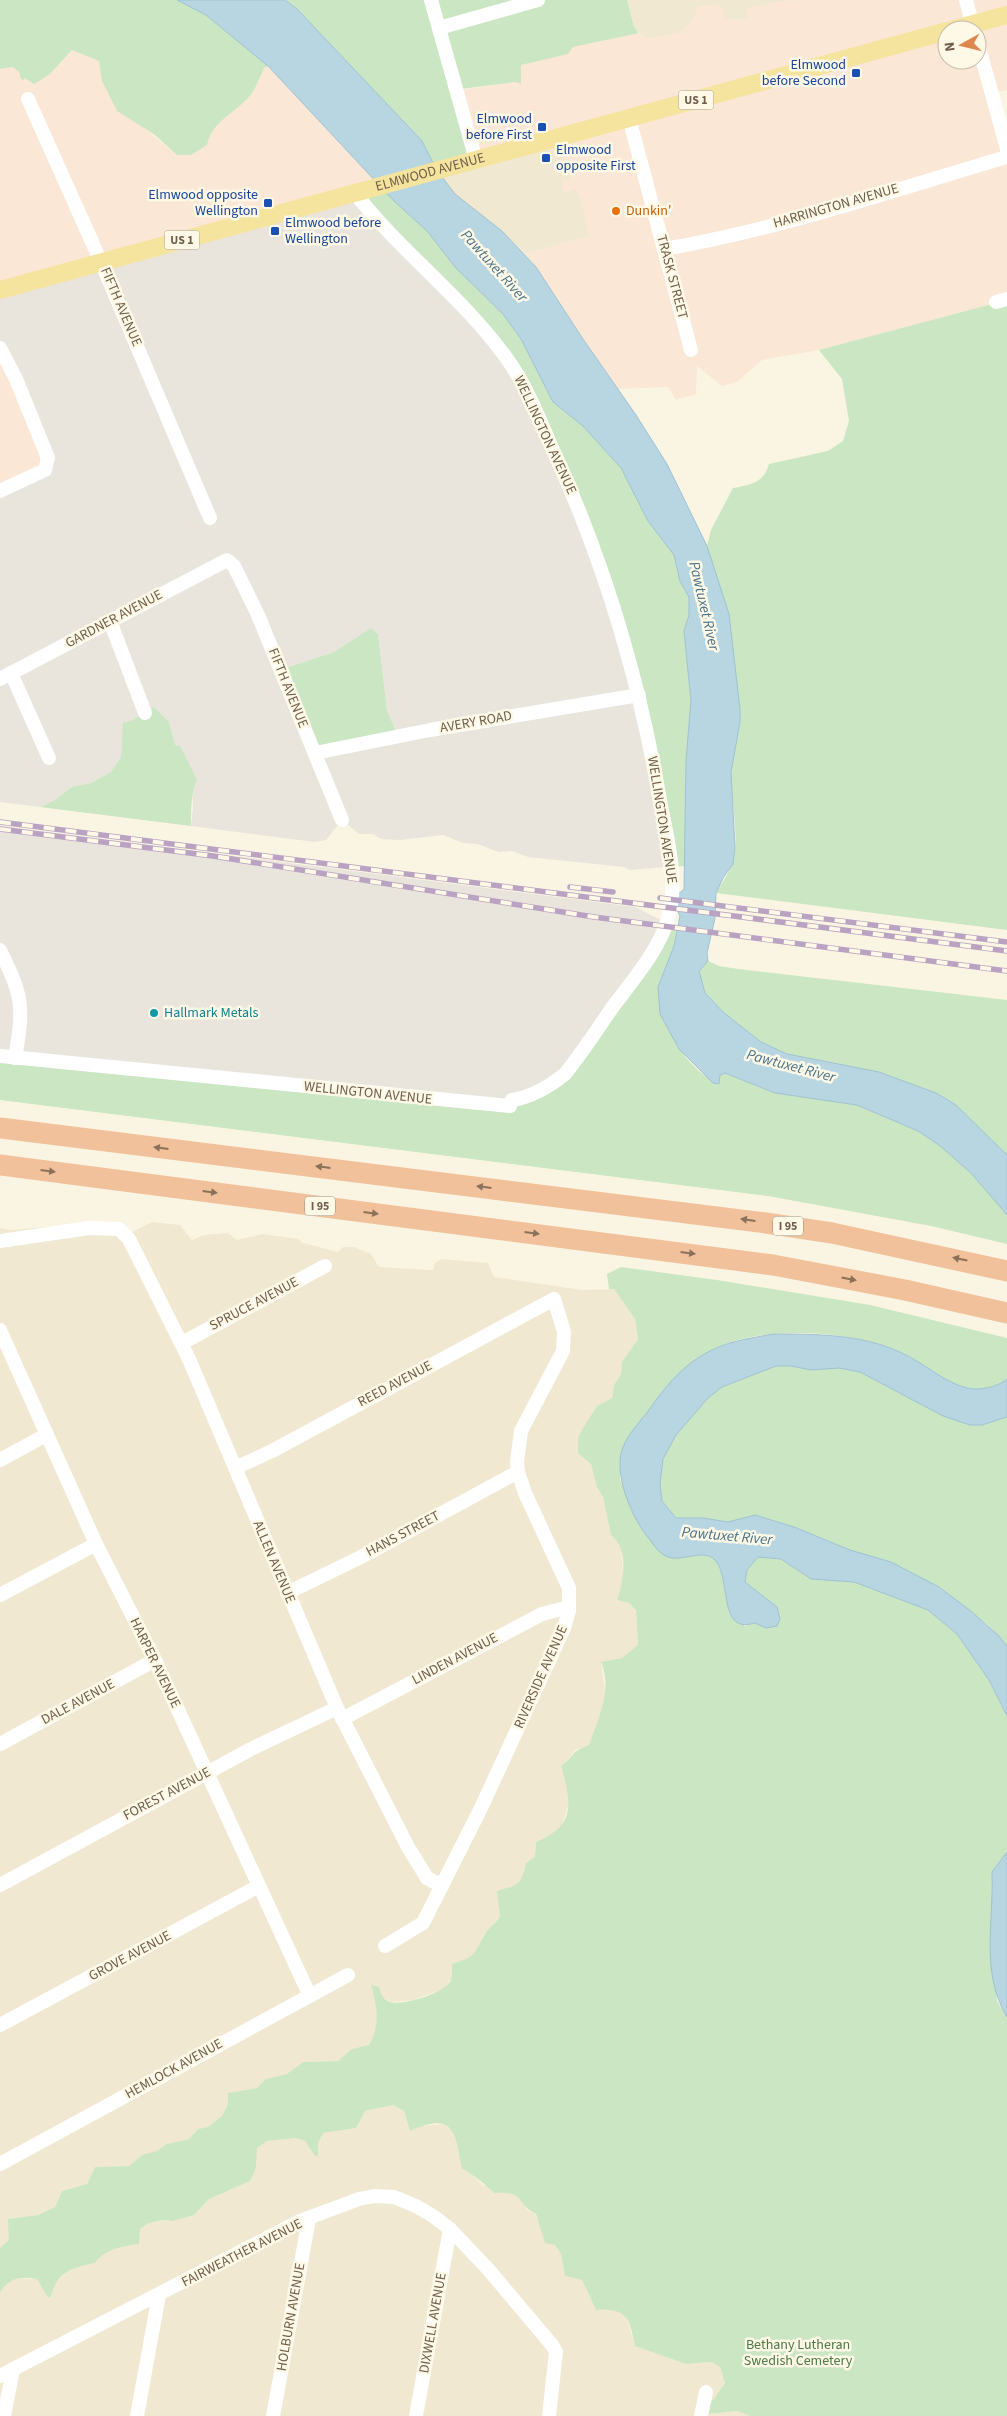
<svg xmlns="http://www.w3.org/2000/svg" width="1007" height="2416" viewBox="0 0 1007 2416" font-family="'Source Sans 3',sans-serif">
<style>
.residential{fill:#f1e8d1}
.commercial{fill:#fae7d6;fill-rule:evenodd}
.industrial{fill:#e9e5dd;fill-rule:evenodd}
.green{fill:#cae6c2}
.water{fill:#b8d5e2;stroke:#9fc2d3}
.lines{fill:none;stroke-linecap:round;stroke-linejoin:round}
.minor{stroke:#fff;stroke-width:14}
.major{stroke:#f5e49e;stroke-width:18}
.highway{stroke:#f1c19c;stroke-width:21}
.rail-casing{stroke:#b9a2c2;stroke-width:5.5}
.rail{stroke:#fef9e7;stroke-width:4;stroke-dasharray:11;stroke-linecap:butt}
.oneway{fill:#8a725a}
.transit-dot{fill:#1a4fb4;stroke:#fef9e7;stroke-width:2}
.food-dot{fill:#e8710a;stroke:#fef9e7;stroke-width:2}
.culture-dot{fill:#0f9aa8;stroke:#fef9e7;stroke-width:2}
.labels{text-anchor:middle;dominant-baseline:central;stroke-width:5;stroke-linejoin:round;paint-order:stroke}
.shield{fill:#fef9e7;stroke:#9b8c79;stroke-width:1}
.shield-label{font-size:12px;font-weight:bold;fill:#705e4a}
.transit-label{font-size:14px;fill:#164399;stroke:#fef9e7;text-anchor:end}
.street-label{font-size:14px;fill:#705e4a;stroke:#fef9e7}
.food-label{font-size:14px;fill:#c56008;stroke:#fef9e7;text-anchor:start}
.culture-label{font-size:14px;fill:#0d838f;stroke:#fef9e7;text-anchor:start}
.park-label{font-size:14px;fill:#4c7a46;stroke:#fef9e7}
.water-label{font-size:15px;font-style:italic;fill:#497389;stroke:#fef9e7}
</style>
<rect width="100%" height="100%" fill="#faf5e2"/>
<g class="residential">
<polygon points="627,0 791,0 748,8 747,19 725,20 696,14 690,24 679,33 653,38 644,37 634,27"/>
<polygon points="561,139 567,169 582,202 589,236 525,254 502,231 455,194 438,173"/>
<polygon points="152,1222 180,1225 192,1240 204,1235 228,1233 237,1240 262,1234 298,1239 303,1243 338,1252 343,1247 354,1247 371,1254 379,1267 433,1270 435,1263 442,1259 488,1263 494,1277 582,1290 614,1289 635,1319 638,1339 622,1362 621,1374 614,1385 612,1398 597,1406 583,1430 597,1487 603,1497 611,1535 617,1539 621,1548 624,1581 617,1599 629,1603 636,1612 638,1645 622,1658 601,1662 606,1699 589,1745 575,1750 567,1762 561,1766 570,1799 561,1828 549,1837 536,1842 535,1857 526,1863 522,1881 518,1884 498,1891 500,1917 484,1935 478,1950 471,1958 452,1964 451,1979 445,1988 413,2000 391,2002 383,1998 371,1985 378,2011 376,2033 370,2045 352,2049 338,2061 303,2062 287,2074 267,2079 257,2088 228,2093 228,2104 222,2116 208,2127 198,2129 189,2139 167,2144 157,2152 142,2155 129,2166 95,2167 87,2184 62,2191 55,2207 38,2215 9,2219 9,2240 0,2248 0,1228 10,1230 60,1226 130,1233"/>
<polygon points="393,2105 404,2111 410,2131 421,2126 445,2124 451,2128 456,2135 462,2169 468,2171 483,2185 490,2187 494,2193 508,2192 521,2198 527,2210 535,2214 540,2224 561,2254 565,2276 582,2280 596,2310 614,2309 626,2316 635,2346 686,2364 711,2362 720,2367 725,2383 708,2407 708,2414 738,2411 750,2416 0,2416 0,2293 3,2286 14,2278 37,2279 48,2298 51,2296 55,2283 70,2269 95,2263 102,2254 108,2250 138,2244 140,2229 147,2224 161,2220 173,2221 194,2215 209,2199 250,2181 256,2168 257,2148 267,2141 296,2138 305,2141 318,2155 318,2143 323,2133 356,2128 365,2111"/>
</g>
<g class="commercial">
<path d="M791 0H1007V90L995 92 1007 138V300L819 350 762 360 738 381 722 386 697 366 696 394 676 400 668 387 617 389 536 267 525 254 589 236 582 202 575 189 566 193 562 190V180L572 179 567 169 561 139 482 159 461 90 515 82 520 83V65L567 54 573 47 639 33 644 37 653 38 679 33 690 24 699 6 720 4 725 20 747 19 748 8ZM947 30H977V60H947Z"/>
<polygon points="72,50 100,61 102,81 144,128 177,155 191,155 223,117 245,101 257,84 264,68 268,66 381,185 0,289 0,69 13,67 25,78 50,74"/>
<polygon points="0,350 47,461 0,489"/>
</g>
<g class="industrial">
<path d="M348 194 493 340 578 506 636 693 667 867 630 870 624 867 528 857 512 851 499 852 477 844 463 843 443 835 400 840 381 839 373 834H359L342 820 326 840 315 842 191 826 193 808 192 788 180 746 175 745 169 722 154 707 133 720 122 743 121 757 111 772 91 783 72 787 55 800 40 807 0 802V489L45 468 0 350V289ZM371 628 378 634 387 711 396 731 286 668 334 652Z"/>
<polygon points="0,826 635,907 665,922 565,1070 510,1101 0,1056"/>
</g>
<g class="green">
<path d="M0 0H177L206 15 268 66 264 68C259 80 254 93 244 102 229 116 212 123 207 145L191 155H177L155 135 117 111 102 81 99 61 72 50 50 74 34 84 25 78 24 80 21 79 19 72 13 67 0 69Z"/>
<polygon points="285,0 627,0 634,27 639,33 573,47 568,54 521,65 521,84 515,82 461,89 477,159 436,169 422,141 297,9"/>
<polygon points="385,189 394,201 428,232 455,267 503,314 521,339 553,402 583,426 621,468 648,521 674,555 680,581 689,597 689,615 684,631 691,701 686,760 685,866 673,867 617,623 517,374 357,193"/>
<path d="M1007 300V930L716 893C721 883 730 872 733 863 740 840 731 799 731 774 732 752 740 731 740 709L707 546 711 530 733 488C750 485 764 483 769 464L828 451 843 441 849 421 842 379 819 350Z"/>
<polygon points="371,628 378,634 387,711 396,731 316,752 286,668 334,652"/>
<path d="M154 707 169 722 175 745 180 746 197 780C191 790 191 813 191 826L40 807 55 800 72 787 91 783 111 772 121 757 123 723 133 720Z"/>
<path d="M668 922 677 926 674 946 658 987C664 1007 670 1029 679 1047 683 1057 708 1082 719 1083L720 1074 725 1073 775 1093 857 1105 918 1131 939 1145 971 1173 1001 1205 1007 1215V1244L931 1226 768 1196 0 1100V1056L510 1101 565 1070Z"/>
<polygon points="708,961 719,966 738,969 1007,1000 1007,1155 956,1106 936,1093 879,1072 787,1054 761,1042 724,1013 705,993 699,971"/>
<path d="M621 1267 717 1280 870 1305 1007 1338V1379C998 1387 979 1391 967 1388 943 1383 923 1362 901 1352 852 1330 760 1324 712 1350 685 1365 667 1384 650 1409 644 1418 637 1425 631 1433 627 1437 620 1470 620 1477 620 1481 623 1487 625 1491 634 1521 648 1539 672 1558L706 1555 715 1559 722 1573 729 1613 745 1626 755 1623 777 1607 745 1582 747 1570 758 1557 781 1559 811 1579 854 1582 928 1610 957 1634 989 1680 1007 1716V1852L992 1872 997 2001 1007 2017V2416H750L738 2411 707 2414 708 2407 725 2383 720 2367 711 2362 686 2364 635 2346C629 2318 628 2308 596 2310L582 2280 565 2276 561 2254 555 2245 545 2243 536 2214C515 2204 527 2191 494 2193 489 2187 470 2172 462 2169 455 2132 455 2111 410 2131L404 2111 393 2105 365 2111 356 2128 323 2133 318 2143V2155L316 2157 305 2141 296 2138 267 2141 257 2148 256 2168 250 2181 209 2199 194 2215 173 2221 161 2220 147 2224 140 2229 139 2244C121 2247 106 2248 95 2263 71 2268 58 2271 51 2296L48 2298 37 2279C22 2276 8 2277 0 2293V2248L9 2240 8 2219 38 2215 55 2207 62 2191 87 2184 95 2167 129 2166 142 2155 157 2151 167 2144 189 2139 198 2129 208 2127 222 2116 228 2104V2093L257 2088 266 2079 287 2074 303 2062 338 2061 352 2049 369 2045C381 2024 377 2006 371 1985L379 1987C381 1994 383 2000 390 2002 403 2006 445 1993 451 1980 452 1976 452 1969 452 1964 476 1956 472 1957 484 1936 487 1929 495 1924 500 1917L497 1891C519 1884 521 1886 526 1863L535 1857 536 1842C577 1825 571 1802 561 1766 575 1757 569 1752 589 1745 598 1718 613 1690 601 1662L622 1658 638 1645 636 1611 629 1603 617 1600C624 1581 629 1548 611 1535L603 1497 597 1487 591 1464 578 1453V1438L582 1430 597 1406 612 1398 614 1385 621 1374 622 1362 638 1339 635 1319 614 1289H609L607 1274Z"/>
<polygon points="776,1366 791,1366 811,1370 839,1368 860,1372 943,1416 982,1425 1007,1417 1007,1646 988,1625 939,1587 794,1527 755,1515 728,1522 703,1518 676,1518 662,1501 660,1484 663,1459 676,1435 708,1398 722,1387"/>
</g>
<g class="water">
<polygon points="177,0 285,0 297,9 422,141 436,169 455,194 502,231 536,267 583,339 636,415 667,464 707,546 729,614 740,709 740,722 731,772 735,848 733,864 723,878 716,893 715,918 707,953 708,961 699,971 705,993 724,1013 761,1042 787,1054 879,1072 936,1093 956,1105 1007,1155 1007,1215 971,1173 939,1145 918,1131 857,1105 775,1093 725,1073 720,1075 719,1084 713,1083 679,1049 660,1014 658,987 674,946 680,916 675,906 676,896 684,889 686,760 691,701 684,631 689,615 689,597 680,581 674,555 648,521 621,468 583,426 553,402 521,339 503,314 455,267 428,232 394,201 269,67 206,15"/>
<path d="M773 1334C816 1334 860 1334 900 1352 923 1362 943 1382 967 1388 979 1391 998 1387 1007 1379V1417L982 1425H970L943 1416 860 1372 839 1368 811 1370 791 1366H776L722 1387 708 1398 676 1435 663 1459 660 1484 662 1501 676 1518H703L728 1522 755 1515 794 1527 850 1550 891 1562 939 1587 972 1612 999 1636 1007 1646V1716L989 1680 957 1634 928 1610 854 1582 811 1579 781 1559 758 1557 747 1570 745 1582 777 1607 780 1619 777 1626 766 1628 755 1623C717 1635 732 1579 715 1560 703 1547 678 1565 664 1555 659 1552 654 1546 651 1541 633 1521 612 1474 623 1447 629 1432 642 1420 651 1407 668 1383 687 1361 714 1349 733 1340 753 1338 773 1334Z"/>
<path d="M1007 1852V2017C980 1972 994 1922 992 1872Z"/>
</g>
<g class="lines">
<g class="minor">
<polyline points="431,0 476,160"/>
<polyline points="966,0 974,30"/>
<polyline points="439,28 538,0"/>
<polyline points="977,40 1007,149"/>
<polyline points="28,99 101,262 210,518"/>
<polyline points="629,118 691,350"/>
<path d="M664 249C781 229 894 190 1007 157"/>
<polyline points="996,302 1007,299"/>
<polyline points="0,348 16,379 48,458 45,470 0,491"/>
<polyline points="110,621 145,713"/>
<polyline points="11,673 49,758"/>
<polyline points="0,679 227,560 234,566 258,615 342,820"/>
<polyline points="315,753 430,730 639,695"/>
<path d="M0 950C23 997 24 1006 15 1058"/>
<path d="M0 1056 510 1106 512 1100C532 1097 550 1086 565 1074 582 1053 597 1030 612 1008 632 981 658 952 668 919 679 880 667 838 660 800 639 679 604 561 553 450 539 418 526 384 505 356 461 296 401 252 355 193"/>
<polyline points="0,1241 89,1228 119,1229 129,1239 189,1359 337,1708 408,1847 427,1878 442,1886"/>
<polyline points="0,1330 96,1544 155,1660 310,1996"/>
<polyline points="182,1343 325,1266"/>
<polyline points="0,1460 46,1435"/>
<polyline points="235,1468 272,1451 554,1299 564,1332 563,1351 521,1431 517,1462 518,1472 525,1493 569,1588 569,1611 564,1628 481,1808 423,1923 385,1946"/>
<polyline points="287,1593 361,1557 518,1472"/>
<polyline points="0,1595 96,1544"/>
<polyline points="342,1719 542,1614 565,1608 569,1611"/>
<polyline points="0,1744 155,1660"/>
<polyline points="0,1885 251,1749 337,1708"/>
<polyline points="0,2025 259,1886"/>
<polyline points="0,2164 348,1975"/>
<polyline points="0,2376 300,2221 359,2199 374,2196 394,2197 416,2206 433,2216 450,2229 488,2269 552,2345 556,2352 549,2416"/>
<polyline points="4,2416 13,2370"/>
<polyline points="137,2416 159,2295"/>
<polyline points="273,2416 309,2219"/>
<polyline points="416,2416 450,2229"/>
<polyline points="701,2416 706,2392"/>
</g>
<g class="major">
<polyline points="951,30 1007,15"/>
<path id="s1" d="M0 290 947 31"/>
</g>
<g class="highway">
<polyline points="0,1128 766,1223 832,1233 1007,1271"/>
<polyline points="0,1165 773,1265 905,1290 1007,1313"/>
</g>
<defs>
<g id="rail">
<polyline points="0,822 1007,951"/>
<polyline points="0,829 213,856 594,917 1007,971"/>
<polyline points="570,887 613,892"/>
<polyline points="660,898 1007,942"/>
</g>
</defs>
<use href="#rail" class="rail-casing"/>
<use href="#rail" class="rail"/>
</g>
<defs><path id="oneway-solid" d="M-6-.8H1V-3.2L6.5 0L1 3.2V.8H-6Z" transform="scale(1.25)"/></defs>
<g class="oneway">
<use href="#oneway-solid" transform="translate(161 1148) rotate(-173)"/>
<use href="#oneway-solid" transform="translate(323 1167) rotate(-173)"/>
<use href="#oneway-solid" transform="translate(48 1171) rotate(7)"/>
<use href="#oneway-solid" transform="translate(484 1187) rotate(-173)"/>
<use href="#oneway-solid" transform="translate(210 1192) rotate(7)"/>
<use href="#oneway-solid" transform="translate(371 1213) rotate(7)"/>
<use href="#oneway-solid" transform="translate(748 1220) rotate(-172)"/>
<use href="#oneway-solid" transform="translate(532 1233) rotate(7)"/>
<use href="#oneway-solid" transform="translate(688 1253) rotate(7)"/>
<use href="#oneway-solid" transform="translate(960 1259) rotate(-168)"/>
<use href="#oneway-solid" transform="translate(849 1279) rotate(11)"/>
</g>
<g class="transit-dot">
<rect x="851" y="68" width="10" height="10" rx="2.5"/>
<rect x="537" y="122" width="10" height="10" rx="2.5"/>
<rect x="541" y="153" width="10" height="10" rx="2.5"/>
<rect x="263" y="198" width="10" height="10" rx="2.5"/>
<rect x="270" y="226" width="10" height="10" rx="2.5"/>
</g>
<circle class="food-dot" cx="616" cy="211" r="5"/>
<circle class="culture-dot" cx="154" cy="1013" r="5"/>
<g class="labels">
<g class="shield">
<rect x="678.5" y="90.5" width="35" height="19" rx="4"/>
<rect x="164.5" y="230.5" width="35" height="19" rx="4"/>
<rect x="305" y="1196.5" width="30" height="19" rx="4"/>
<rect x="773" y="1216.5" width="30" height="19" rx="4"/>
</g>
<g class="shield-label">
<text x="696" y="100">US 1</text>
<text x="182" y="240">US 1</text>
<text x="320" y="1206">I 95</text>
<text x="788" y="1226">I 95</text>
</g>
<g class="transit-label">
<text x="846" y="65">Elmwood<tspan x="846" dy="16">before Second</tspan></text>
<text x="532" y="119">Elmwood<tspan x="532" dy="16">before First</tspan></text>
<text x="556" y="150" text-anchor="start">Elmwood<tspan x="556" dy="16">opposite First</tspan></text>
<text x="258" y="195">Elmwood opposite<tspan x="258" dy="16">Wellington</tspan></text>
<text x="285" y="223" text-anchor="start">Elmwood before<tspan x="285" dy="16">Wellington</tspan></text>
</g>
<g class="street-label">
<text stroke="none"><textPath href="#s1" startOffset="446">ELMWOOD AVENUE</textPath></text>
<text transform="translate(836 206) rotate(-16)">HARRINGTON AVENUE</text>
<text transform="translate(672 277) rotate(75)">TRASK STREET</text>
<text transform="translate(121 307) rotate(67)">FIFTH AVENUE</text>
<text transform="translate(545 435) rotate(65)">WELLINGTON AVENUE</text>
<text transform="translate(114 619) rotate(-28)">GARDNER AVENUE</text>
<text transform="translate(288 688) rotate(68)">FIFTH AVENUE</text>
<text transform="translate(476 722) rotate(-10)">AVERY ROAD</text>
<text transform="translate(662 820) rotate(81)">WELLINGTON AVENUE</text>
<text transform="translate(368 1093) rotate(6)">WELLINGTON AVENUE</text>
<text transform="translate(254 1304) rotate(-28)">SPRUCE AVENUE</text>
<text transform="translate(395 1384) rotate(-28)">REED AVENUE</text>
<text transform="translate(403 1534) rotate(-28)">HANS STREET</text>
<text transform="translate(274 1562) rotate(67)">ALLEN AVENUE</text>
<text transform="translate(455 1659) rotate(-28)">LINDEN AVENUE</text>
<text transform="translate(155 1663) rotate(64)">HARPER AVENUE</text>
<text transform="translate(541 1677) rotate(-66)">RIVERSIDE AVENUE</text>
<text transform="translate(78 1702) rotate(-28)">DALE AVENUE</text>
<text transform="translate(167 1794) rotate(-28)">FOREST AVENUE</text>
<text transform="translate(130 1956) rotate(-28)">GROVE AVENUE</text>
<text transform="translate(174 2069) rotate(-29)">HEMLOCK AVENUE</text>
<text transform="translate(242 2253) rotate(-27)">FAIRWEATHER AVENUE</text>
<text transform="translate(291 2317) rotate(-80)">HOLBURN AVENUE</text>
<text transform="translate(433 2323) rotate(-80)">DIXWELL AVENUE</text>
</g>
<g class="food-label">
<text x="626" y="211">Dunkin'</text>
</g>
<g class="culture-label">
<text x="164" y="1013">Hallmark Metals</text>
</g>
<g class="park-label">
<text x="798" y="2345">Bethany Lutheran<tspan x="798" dy="16">Swedish Cemetery</tspan></text>
</g>
<g class="water-label">
<text transform="translate(494 266) rotate(48)">Pawtuxet River</text>
<text transform="translate(704 606) rotate(77)">Pawtuxet River</text>
<text transform="translate(791 1066) rotate(15)">Pawtuxet River</text>
<text transform="translate(727 1536) rotate(5)">Pawtuxet River</text>
</g>
</g>
<g transform="translate(962 45) rotate(262)"><circle r="24" fill="#fef9e7" stroke="#c5bba8"/>
<path d="M0-4L9 19L0 12L-9 19Z" fill="#dd874e"/>
<text y="-8" font-size="14" font-weight="bold" text-anchor="middle" fill="#705e4a">N</text>
</g>
</svg>
